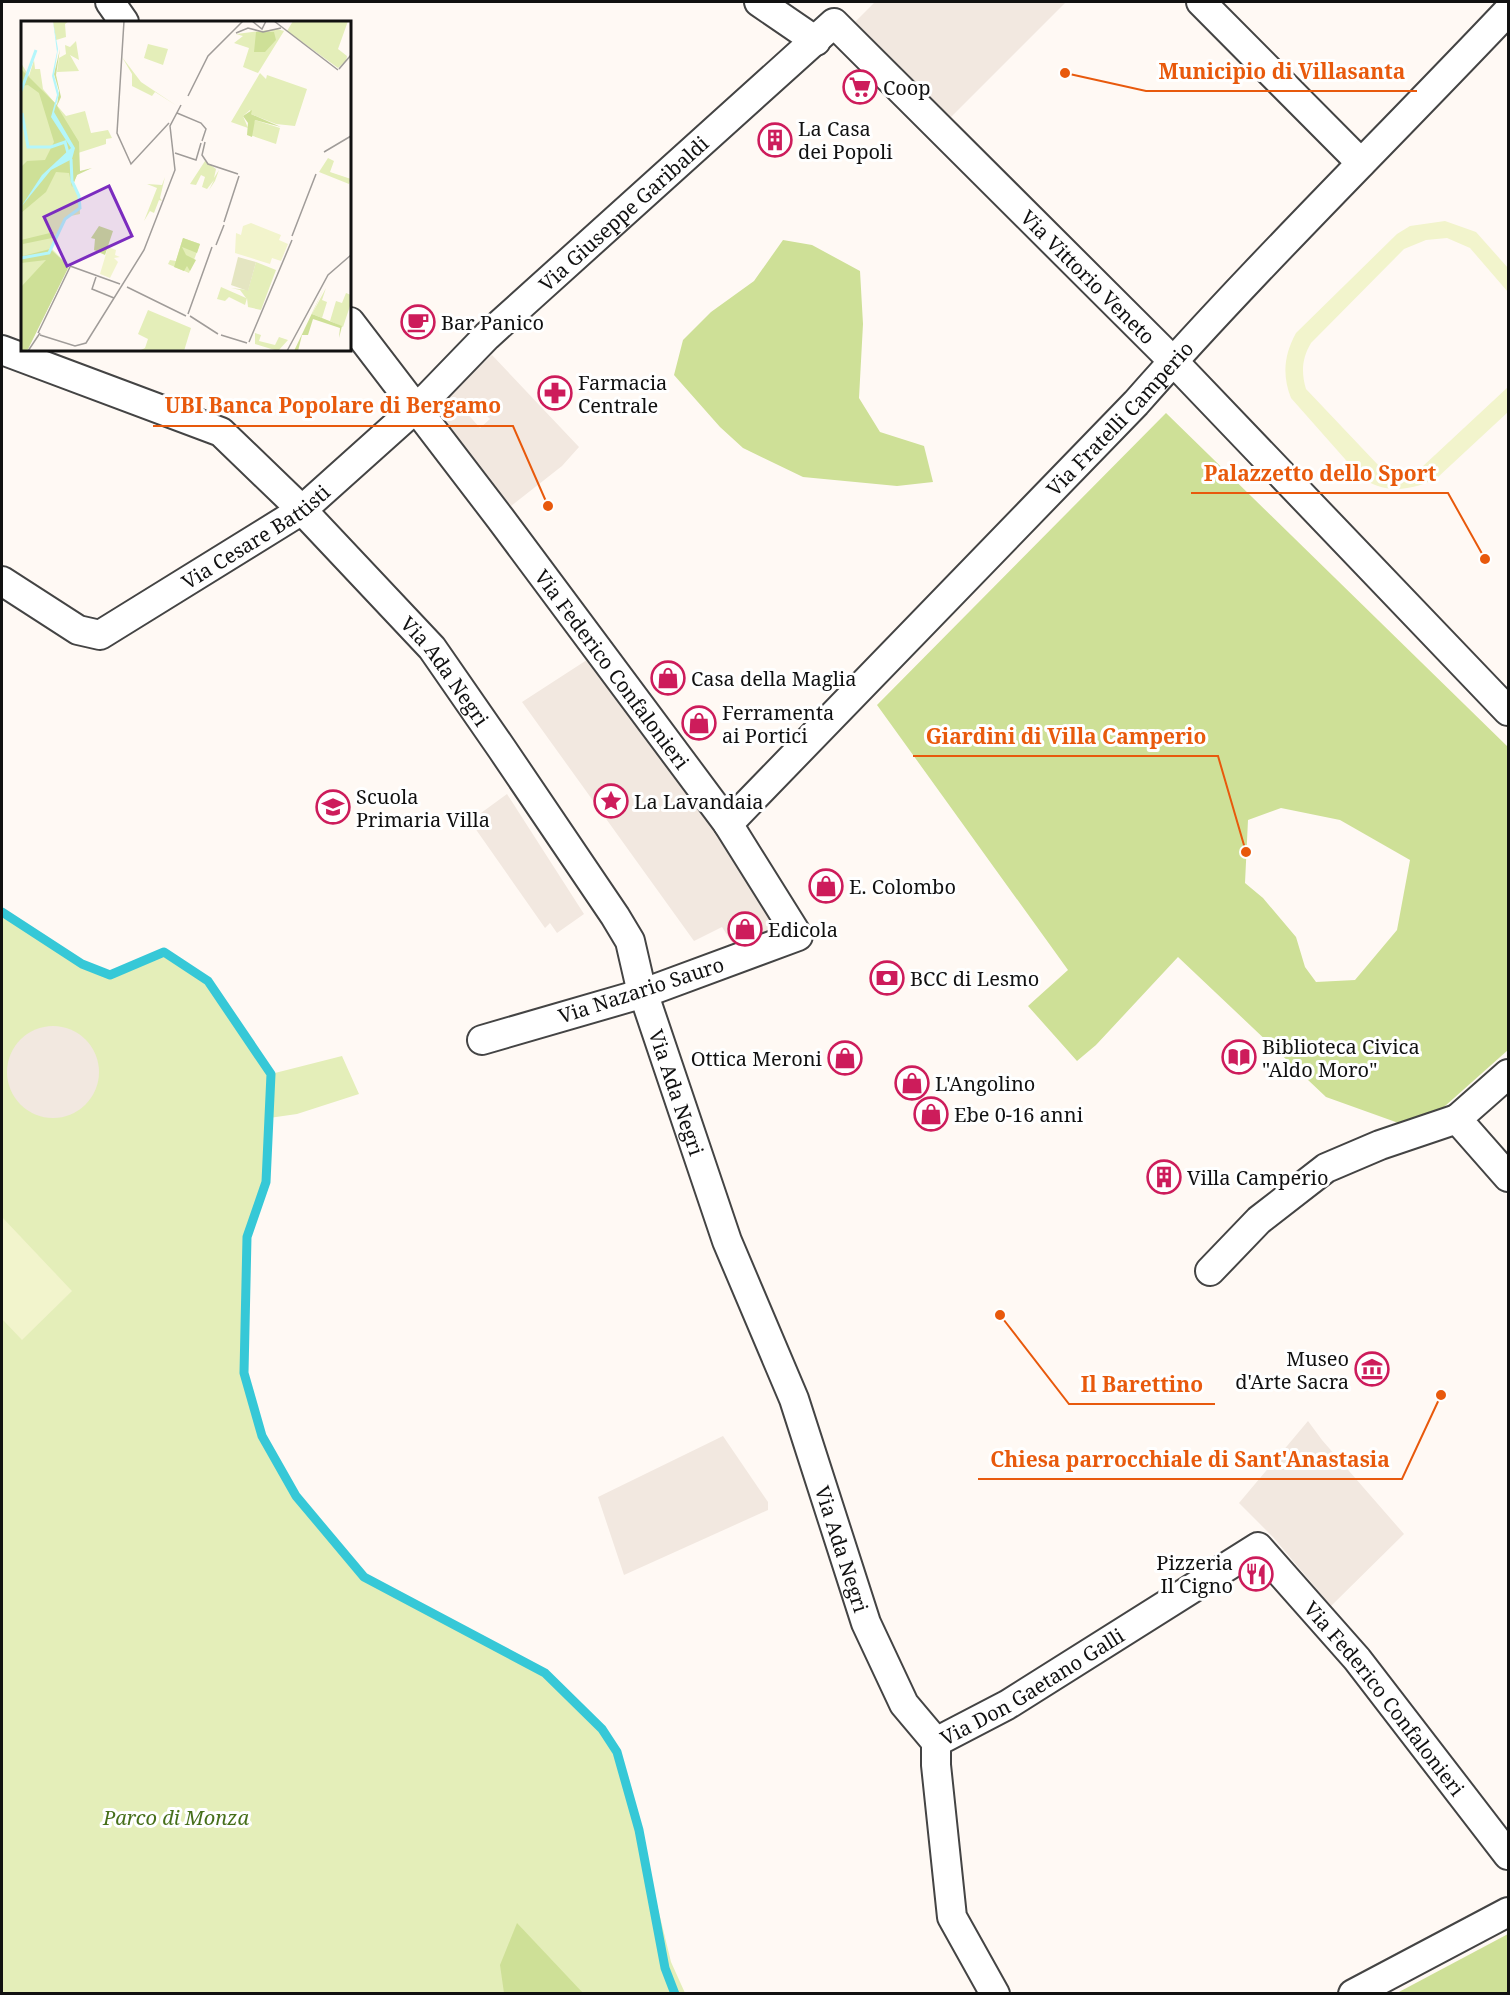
<svg xmlns="http://www.w3.org/2000/svg" width="1510" height="1995" viewBox="0 0 1510 1995" font-family="'Noto Serif',serif">
<style>
.green{fill:#e4eeb9}
.forest{fill:#cee097;fill-rule:evenodd}
.pitch{fill:#f2f4cc}
.plaza{fill:#f2e8e0;fill-rule:evenodd}
.lines{fill:none;stroke-linecap:round;stroke-linejoin:round}
.stream{stroke:#36c8d7;stroke-width:9}
.street-casing{stroke:#444;stroke-width:32}
.street{stroke:#fff;stroke-width:28}
.labels{text-anchor:middle;dominant-baseline:central;stroke-width:6;stroke-linejoin:round;paint-order:stroke}
.poi-label{font-size:20px;fill:#111;stroke:#fff;text-anchor:start}
.street-label{font-size:20px;fill:#111;stroke:#fff}
.park-label{font-size:20px;font-style:italic;fill:#466f1a;stroke:#fff}
.inset-river{fill:none;stroke:#b4f6fb;stroke-width:3}
.inset-road{fill:none;stroke:#a09c99;stroke-width:1.5}
.view{fill:#7b2cbf;fill-opacity:0.15;stroke:#7b2cbf;stroke-width:3}
.inset-edge{fill:none;stroke:#111;stroke-width:3}
.leader{fill:none;stroke:#e8590c;stroke-width:2}
.callout-dot{fill:#e8590c;stroke:#fff;stroke-width:2}
.callout-label{font-size:21px;text-anchor:middle;font-weight:bold;fill:#e8590c;stroke:#fff;stroke-width:6;stroke-linejoin:round;paint-order:stroke}
</style>
<rect width="100%" height="100%" fill="#fff9f4"/>
<polygon class="green" points="2,912 82,964 110,975 164,952 208,981 271,1074 342,1056 359,1094 297,1114 269,1118 266,1182 247,1237 244,1373 262,1436 296,1496 364,1577 545,1673 602,1729 617,1752 639,1830 671,1962 685,1993 2,1993"/>
<g class="forest">
<polygon points="783,240 812,245 860,271 863,324 859,398 880,432 924,446 933,482 897,486 803,477 743,448 720,427 674,375 683,340 711,312 754,281"/>
<path d="M1166 413 1508 747V1050L1418 1130 1326 1097 1178 957 1096 1045 1077 1061 1028 1006 1068 970 877 705ZM1281 808 1340 820 1410 860 1397 930 1355 980 1316 982 1305 967 1296 937 1263 898 1245 883 1248 820Z"/>
<polygon points="517,1923 583,1993 504,1993 500,1965"/>
<polygon points="1508,1934 1508,1993 1397,1993"/>
</g>
<g class="pitch">
<path d="M1445 221 1476 232 1508 268V292L1470 248 1447 238 1426 240 1404 249 1311 343C1302 358 1301 372 1306 389L1379 466C1394 473 1406 473 1421 468L1508 387V412L1438 477C1414 491 1382 495 1360 476L1291 398C1282 375 1284 355 1296 333L1397 234 1410 226Z"/>
<polygon points="2,1217 72,1291 22,1340 2,1319"/>
</g>
<g class="plaza">
<polygon points="875,2 1066,2 949,119 853,24"/>
<path d="M492 355 579 447 562 466 511 506 432 411ZM474 402 490 419 480 428 465 411Z"/>
<polygon points="593,656 714,829 780,930 738,952 722,927 694,941 522,702"/>
<polygon points="507,794 584,914 557,933 550,923 545,928 470,821"/>
<circle cx="53" cy="1072" r="46"/>
<polygon points="1308,1421 1322,1440 1404,1534 1331,1606 1273,1537 1239,1503"/>
<polygon points="723,1436 768,1502 768,1510 624,1575 598,1497"/>
</g>
<g class="lines">
<polyline class="stream" points="2,912 82,964 110,975 164,952 208,981 271,1074 266,1182 247,1237 244,1373 262,1436 296,1496 364,1577 545,1673 602,1729 617,1752 639,1830 665,1968 675,1994"/>
<defs>
<g id="street">
<polyline points="110,2 124,22"/>
<polyline points="759,2 816,41"/>
<polyline points="1201,2 1361,163"/>
<path id="s1" d="M350 322 500 518 728 824 798 936 644 993 482 1040"/>
<path id="s2" d="M2 350 221 432 302 510 432 648 502 749 615 916 630 941 639 980 727 1241 794 1399 866 1623 904 1704 936 1742"/>
<path id="s3" d="M2 581 78 630 100 635 302 510 428 397 487 336 834 23 1173 361 1508 711"/>
<path id="s4" d="M728 824 1136 403C1255 268 1384 142 1508 11"/>
<polyline points="1508,1074 1457,1119 1508,1177"/>
<polyline points="1210,1271 1259,1220 1326,1168 1380,1145 1457,1119"/>
<path id="s5" d="M995 1994 952 1917 936 1765V1742L1007 1705 1258 1547 1357 1659 1508 1855"/>
<polyline points="1353,1994 1508,1912"/>
</g>
</defs>
<use href="#street" class="street-casing"/>
<use href="#street" class="street"/>
</g>
<defs>
<symbol id="supermarket-ring" viewBox="-11 -11 22 22"><circle r="9.5" fill="#fff" stroke="#cd1c5b" stroke-width="1.5"/><path d="M-6-5.5h2.5l.6 2H6L4.5 2H-2.5L-4.4-4H-6ZM-1.5 3.2a1.3 1.3 0 1 0 .1 0ZM3 3.2a1.3 1.3 0 1 0 .1 0Z" fill="#cd1c5b"/></symbol>
<symbol id="building-ring" viewBox="-11 -11 22 22"><circle r="9.5" fill="#fff" stroke="#cd1c5b" stroke-width="1.5"/><path d="M-4-6H4V6H1V3H-1V6H-4ZM-2.5-4.3h1.7v1.8h-1.7ZM.8-4.3h1.7v1.8H.8ZM-2.5-1h1.7V.8h-1.7ZM.8-1h1.7V.8H.8Z" fill="#cd1c5b"/></symbol>
<symbol id="cafe-ring" viewBox="-11 -11 22 22"><circle r="9.5" fill="#fff" stroke="#cd1c5b" stroke-width="1.5"/><path d="M-5.5-4.5H6V0H3Q3 3.5 0 3.5H-2.5Q-5.5 3.5-5.5 0ZM3-3.2v2h1.7v-2ZM-6 4.5H4V6H-6Z" fill="#cd1c5b"/></symbol>
<symbol id="pharmacy-ring" viewBox="-11 -11 22 22"><circle r="9.5" fill="#fff" stroke="#cd1c5b" stroke-width="1.5"/><path d="M-2-6h4v4h4v4h-4v4h-4v-4h-4v-4h4Z" fill="#cd1c5b"/></symbol>
<symbol id="shop-ring" viewBox="-11 -11 22 22"><circle r="9.5" fill="#fff" stroke="#cd1c5b" stroke-width="1.5"/><path d="M-5-2.5h2.3a2.7 3.5 0 0 1 5.4 0H5L5.5 6h-11ZM-1.5-2.5h3a1.5 2.3 0 0 0-3 0Z" fill="#cd1c5b"/></symbol>
<symbol id="sight-ring" viewBox="-11 -11 22 22"><circle r="9.5" fill="#fff" stroke="#cd1c5b" stroke-width="1.5"/><path d="M0-6L1.8-2.2L6-1.7L2.9 1.2L3.7 5.4L0 3.3L-3.7 5.4L-2.9 1.2L-6-1.7L-1.8-2.2Z" fill="#cd1c5b"/></symbol>
<symbol id="school-ring" viewBox="-11 -11 22 22"><circle r="9.5" fill="#fff" stroke="#cd1c5b" stroke-width="1.5"/><path d="M0-5L7-2L0 1L-7-2ZM-4 1L0 2.5L4 1V4Q0 6-4 4Z" fill="#cd1c5b"/></symbol>
<symbol id="bank-ring" viewBox="-11 -11 22 22"><circle r="9.5" fill="#fff" stroke="#cd1c5b" stroke-width="1.5"/><path d="M-6-4H6V4H-6ZM0-2.3a2.3 2.3 0 1 0 0 4.6a2.3 2.3 0 1 0 0-4.6Z" fill="#cd1c5b"/></symbol>
<symbol id="library-ring" viewBox="-11 -11 22 22"><circle r="9.5" fill="#fff" stroke="#cd1c5b" stroke-width="1.5"/><path d="M-6-4Q-3-5.5-.7-3.5V5Q-3 3-6 4ZM6-4Q3-5.5 .7-3.5V5Q3 3 6 4Z" fill="#cd1c5b"/></symbol>
<symbol id="museum-ring" viewBox="-11 -11 22 22"><circle r="9.5" fill="#fff" stroke="#cd1c5b" stroke-width="1.5"/><path d="M0-6L6-3V-2H-6V-3ZM-5-1h2V3h-2ZM-1-1h2V3h-2ZM3-1h2V3H3ZM-6 4H6V6H-6Z" fill="#cd1c5b"/></symbol>
<symbol id="restaurant-ring" viewBox="-11 -11 22 22"><circle r="9.5" fill="#fff" stroke="#cd1c5b" stroke-width="1.5"/><path d="M-5-6h1v4h1v-4h1v4h1v-4h1v5L-1.5 .5V6h-2V.5L-5-1ZM5-6V6H3V1.5H1.5Q1.5-4 5-6Z" fill="#cd1c5b"/></symbol>
</defs>
<g fill-rule="evenodd">
<use href="#supermarket-ring" x="841" y="68" width="38" height="38"/>
<use href="#building-ring" x="756" y="121" width="38" height="38"/>
<use href="#cafe-ring" x="399" y="303" width="38" height="38"/>
<use href="#pharmacy-ring" x="536" y="374" width="38" height="38"/>
<use href="#shop-ring" x="649" y="659" width="38" height="38"/>
<use href="#shop-ring" x="680" y="704" width="38" height="38"/>
<use href="#sight-ring" x="592" y="782" width="38" height="38"/>
<use href="#school-ring" x="314" y="788" width="38" height="38"/>
<use href="#shop-ring" x="807" y="867" width="38" height="38"/>
<use href="#shop-ring" x="726" y="910" width="38" height="38"/>
<use href="#bank-ring" x="868" y="959" width="38" height="38"/>
<use href="#library-ring" x="1220" y="1038" width="38" height="38"/>
<use href="#shop-ring" x="826" y="1039" width="38" height="38"/>
<use href="#shop-ring" x="893" y="1064" width="38" height="38"/>
<use href="#shop-ring" x="912" y="1095" width="38" height="38"/>
<use href="#building-ring" x="1145" y="1158" width="38" height="38"/>
<use href="#museum-ring" x="1353" y="1350" width="38" height="38"/>
<use href="#restaurant-ring" x="1237" y="1555" width="38" height="38"/>
</g>
<g class="labels">
<g class="poi-label">
<text x="883" y="87">Coop</text>
<text x="798" y="128">La Casa<tspan x="798" dy="23">dei Popoli</tspan></text>
<text x="441" y="322">Bar Panico</text>
<text x="578" y="382">Farmacia<tspan x="578" dy="23">Centrale</tspan></text>
<text x="691" y="678">Casa della Maglia</text>
<text x="722" y="712">Ferramenta<tspan x="722" dy="23">ai Portici</tspan></text>
<text x="356" y="796">Scuola<tspan x="356" dy="23">Primaria Villa</tspan></text>
<text x="634" y="801">La Lavandaia</text>
<text x="849" y="886">E. Colombo</text>
<text x="768" y="929">Edicola</text>
<text x="910" y="978">BCC di Lesmo</text>
<text x="1262" y="1046">Biblioteca Civica<tspan x="1262" dy="23">"Aldo Moro"</tspan></text>
<text x="822" y="1058" text-anchor="end">Ottica Meroni</text>
<text x="935" y="1083">L'Angolino</text>
<text x="954" y="1114">Ebe 0-16 anni</text>
<text x="1187" y="1177">Villa Camperio</text>
<text x="1349" y="1358" text-anchor="end">Museo<tspan x="1349" dy="23">d'Arte Sacra</tspan></text>
<text x="1233" y="1562" text-anchor="end">Pizzeria<tspan x="1233" dy="23">Il Cigno</tspan></text>
</g>
<g class="street-label">
<text stroke="none"><textPath href="#s3" startOffset="788">Via Giuseppe Garibaldi</textPath></text>
<text stroke="none"><textPath href="#s3" startOffset="1431">Via Vittorio Veneto</textPath></text>
<text stroke="none"><textPath href="#s4" startOffset="564">Via Fratelli Camperio</textPath></text>
<text stroke="none"><textPath href="#s3" startOffset="297">Via Cesare Battisti</textPath></text>
<text stroke="none"><textPath href="#s1" startOffset="435">Via Federico Confalonieri</textPath></text>
<text stroke="none"><textPath href="#s2" startOffset="562">Via Ada Negri</textPath></text>
<text transform="translate(641 990) rotate(-18)">Via Nazario Sauro</text>
<text stroke="none"><textPath href="#s2" startOffset="1048">Via Ada Negri</textPath></text>
<text stroke="none"><textPath href="#s2" startOffset="1534">Via Ada Negri</textPath></text>
<text stroke="none"><textPath href="#s5" startOffset="375">Via Don Gaetano Galli</textPath></text>
<text stroke="none"><textPath href="#s5" startOffset="838">Via Federico Confalonieri</textPath></text>
</g>
<g class="park-label">
<text x="176" y="1817">Parco di Monza</text>
</g>
</g>
<g transform="translate(21 21)">
<rect width="330" height="330" fill="#fff9f4"/>
<path d="M32 0H48L44 3 45 16 35 19ZM272 0H327L317 28 326 35 325 40 317 47 266 10ZM256 8 263 10 237 52 222 46 228 27 213 22 222 15 215 13ZM55 20 58 39 49 34 58 50 36 51 38 37 45 33 44 24 49 26ZM127 23 147 28 142 44 123 37ZM101 36 120 61 156 85 134 71 131 75 111 65V53ZM13 39 14 48H19L22 68 45 95 64 90 70 112 87 109 91 117 85 118V123L57 132 58 149 52 164 58 175 59 193 45 196 30 227 48 245 6 330H0V42L8 55ZM239 52 245 58 246 54 286 68 274 105 255 103 230 93 229 89 222 95 227 107 210 101ZM234 99 259 107 255 123 229 114ZM307 137 313 140 309 151 330 158 328 163 298 151ZM184 140 195 148 193 157 198 149 194 160 188 169 193 159 186 168 181 166 184 156 180 154 175 164 169 163ZM144 156 139 177 141 180 138 179 133 192 129 190 123 200 136 167 126 163 141 164ZM162 217 179 223 168 252 147 243 149 239 155 240ZM235 241 255 249 240 289 227 286 226 277 224 284 208 276 204 280 196 278 200 266 225 277 219 269 210 267 227 269ZM305 267 301 279 306 281 301 297 291 293ZM325 272 330 274V282L322 306 309 300 315 280 321 282ZM127 289 170 307 163 330H118L124 327 127 318 117 313ZM234 312 240 314 238 320 254 324 258 316 267 319 257 330 234 323Z" fill="#e4eeb9"/>
<path d="M235 11H253L255 19 244 31H233ZM39 28 35 54 40 76 36 85 58 121 59 150 71 147 56 154 51 166 48 152 35 151 25 171 0 192 1 145 6 140 24 139 33 121 18 72 7 64 0 65V42L1 49 36 84 38 70 33 53ZM231 89 230 93 260 106 234 99 231 116 226 114 227 102 222 95ZM78 205 92 210 84 234 73 229 74 218 70 217ZM33 211 31 217 2 223V235L29 228 48 245 6 330H0V266L25 239 0 242V219ZM162 217 179 223 176 232 161 226 165 234 175 239 169 250 166 245 163 250 153 246ZM303 267 291 293 321 305 318 317 319 307 292 298 287 314H281L277 330H273Z" fill="#cee097"/>
<path d="M217 236 235 241 227 270 210 264Z" fill="#e4e5c1"/>
<path d="M230 202 260 214 258 219 267 223 260 240 251 237 249 243 214 232 215 212 220 214 222 205ZM87 226 95 229 94 234 99 236 93 237 97 241 89 257 79 253Z" fill="#f2f4cc"/>
<path d="M32 0 37 28 33 54 38 73 33 91 54 127 51 138 30 149 0 186 21 154 50 127 30 96 36 74 31 55 36 31Z" fill="#b4f6fb"/>
<path class="inset-river" d="M0 70 15 29M1 92 7 126H30L44 121 47 132M0 237 28 232 44 198 59 187 58 175 51 160 50 138"/>
<path class="inset-road" d="M103 0 96 112 110 143 148 102M231 0 241 8 245 0M253 0 317 49M215 12 227 7 242 11 260 7M318 48 330 34M167 75 187 35 222 0M156 92 180 102 185 108 181 120M184 121 181 134 187 143 217 153M303 131 330 115M154 132 175 139 180 122M203 201 218 155M271 215 295 153M195 224 203 204M49 245 99 263M75 256 71 268 93 277M106 266 165 295M167 293 191 226M169 295 197 313M17 312 49 246M19 314 54 325 65 322 123 229 154 149 149 105 160 84M200 314 226 322M228 321 271 219M7 330 19 312M266 330 307 254 330 234"/>
<path class="view" d="M88 165 111 215 46 245 23 196Z"/>
<rect width="330" height="330" class="inset-edge"/>
</g>
<path class="leader" d="M1065 73L1146 91H1417M548 506L513 426H153M1485 559L1448 493H1191M1246 852L1218 756H913M1000 1315L1069 1404H1215M1441 1395L1402 1479H978"/>
<g class="callout-dot">
<circle cx="1065" cy="73" r="6"/>
<circle cx="548" cy="506" r="6"/>
<circle cx="1485" cy="559" r="6"/>
<circle cx="1246" cy="852" r="6"/>
<circle cx="1000" cy="1315" r="6"/>
<circle cx="1441" cy="1395" r="6"/>
</g>
<g class="callout-label">
<text x="1282" y="79">Municipio di Villasanta</text>
<text x="333" y="413">UBI Banca Popolare di Bergamo</text>
<text x="1320" y="481">Palazzetto dello Sport</text>
<text x="1066" y="744">Giardini di Villa Camperio</text>
<text x="1142" y="1392">Il Barettino</text>
<text x="1190" y="1467">Chiesa parrocchiale di Sant'Anastasia</text>
</g>
<rect width="1510" height="1995" fill="none" stroke="#111111" stroke-width="6"/>
</svg>
